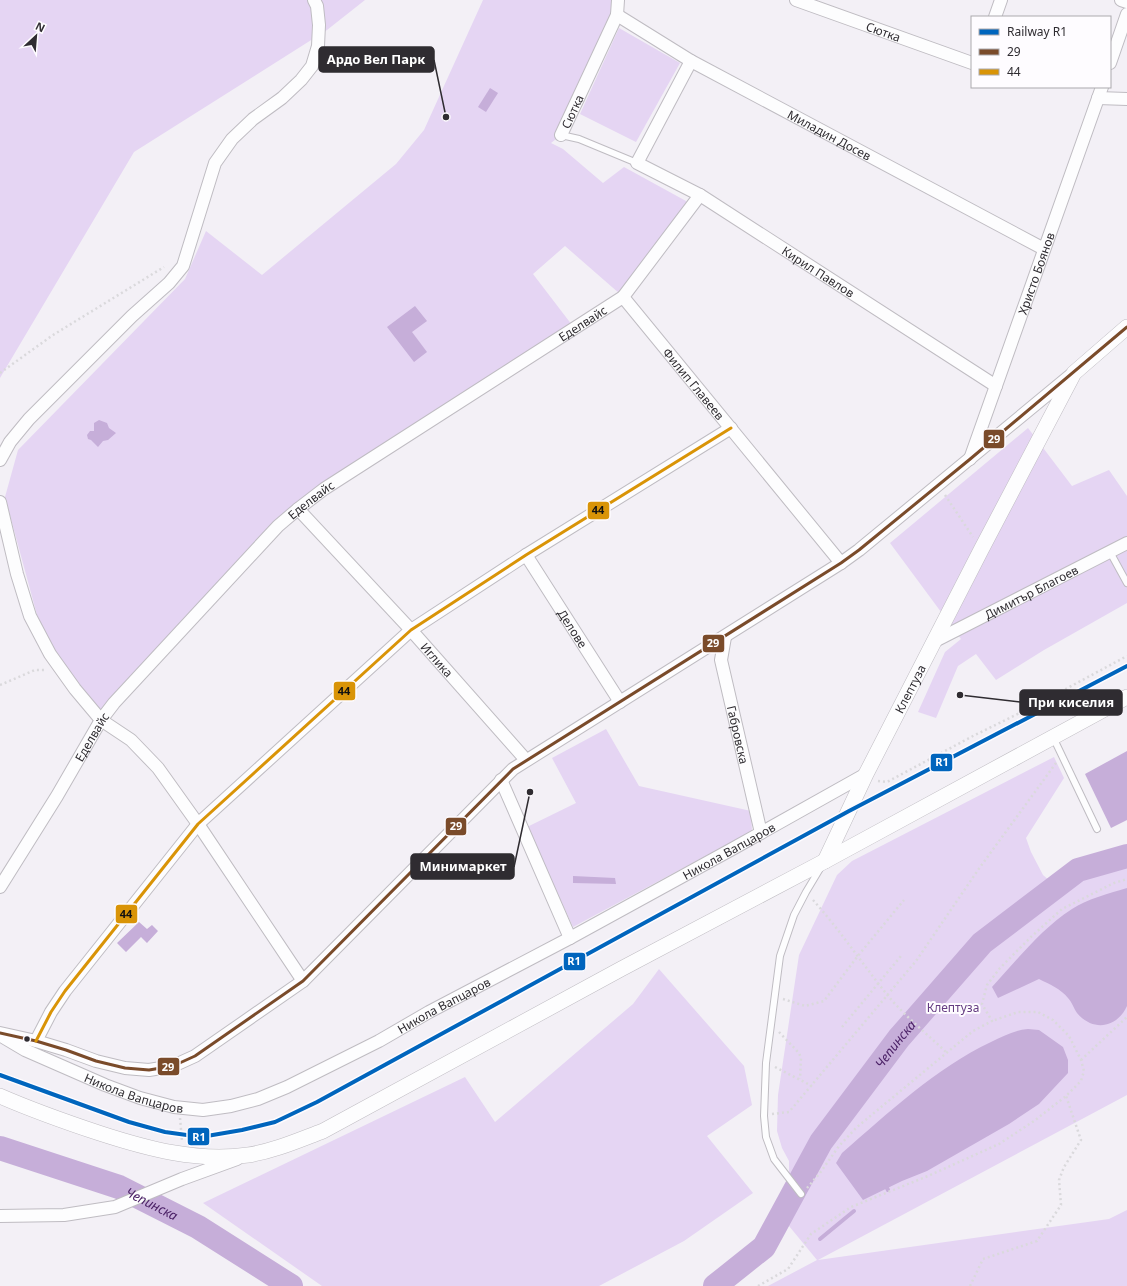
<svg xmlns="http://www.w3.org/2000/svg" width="1127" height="1286" viewBox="0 0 1127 1286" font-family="'Noto Sans',sans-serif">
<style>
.green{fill:#e5d5f3}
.water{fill:#c6aed9}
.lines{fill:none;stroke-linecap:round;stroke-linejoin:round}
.stream{stroke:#c6aed9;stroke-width:4}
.river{stroke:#c6aed9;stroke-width:24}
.service-casing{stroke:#bfbcc2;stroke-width:8}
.minor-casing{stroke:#bfbcc2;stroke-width:14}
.tertiary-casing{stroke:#bfbcc2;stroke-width:16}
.path{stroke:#dad9dc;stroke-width:2.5;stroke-dasharray:2 3;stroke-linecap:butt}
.service{stroke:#fdfdfe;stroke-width:6}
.minor{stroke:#fdfdfe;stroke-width:12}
.tertiary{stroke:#fdfdfe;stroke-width:15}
.bus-1-casing{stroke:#fefcff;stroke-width:6}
.bus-2-casing{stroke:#fefcff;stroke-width:6}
.bus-1{stroke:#7a4b2a;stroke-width:3}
.bus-2{stroke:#d99407;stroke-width:3}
.rail-1-casing{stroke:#fefcff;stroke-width:7}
.rail-1{stroke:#0065bd;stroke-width:4}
.bus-dot{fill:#2f2c31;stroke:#fefcff;stroke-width:1.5}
.labels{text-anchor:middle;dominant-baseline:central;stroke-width:4;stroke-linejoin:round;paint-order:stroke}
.street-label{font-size:12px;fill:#2f2c31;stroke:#fefcff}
.park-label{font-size:12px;fill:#653c82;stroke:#fefcff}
.water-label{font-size:13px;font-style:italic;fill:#4b2166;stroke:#fefcff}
.leader{fill:none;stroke:#2f2c31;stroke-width:1.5}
.callout-dot{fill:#2f2c31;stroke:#fefcff;stroke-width:1.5}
.callout{fill:#2f2c31;stroke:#2f2c31;stroke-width:1.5}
.callout-label{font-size:13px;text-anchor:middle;font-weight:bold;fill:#fff}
.line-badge{stroke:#fefcff;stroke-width:1.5}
.badge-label{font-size:11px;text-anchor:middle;font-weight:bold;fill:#fff}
.pale-badge-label{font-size:11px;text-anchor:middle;font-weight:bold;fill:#111}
</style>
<rect width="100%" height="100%" fill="#f3f0f6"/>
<g class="green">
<polygon points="0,0 365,0 327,30 134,152 0,378"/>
<polygon points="483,0 616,0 617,15 561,135 551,143 563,149 603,183 624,167 686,201 687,212 620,294 565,246 533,274 572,325 333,479 101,713 53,652 37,615 5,497 18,450 185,279 206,231 262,275 396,164 424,130"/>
<polygon points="619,28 680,63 636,142 580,114"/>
<polygon points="1028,428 1072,486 1109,470 1127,496 1127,603 1044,650 996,680 976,654 958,666 936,718 918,712 945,652 961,639 890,543"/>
<polygon points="606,729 639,786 751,811 752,831 573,927 527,827 576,803 552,758"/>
<polygon points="1054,757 1064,778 1026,838 1031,852 1043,875 1063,892 1086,877 1127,867 1127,1095 818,1260 1109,1219 1127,1210 1127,1286 768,1286 817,1260 789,1226 789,1161 782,1148 777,1131 778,1095 799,955 837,875 852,861"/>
<polygon points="659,969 744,1066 752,1105 707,1136 753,1193 684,1241 599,1286 322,1286 203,1203 465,1077 495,1122 633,1004"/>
</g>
<g class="water">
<polygon points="490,88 498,93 486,112 478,107"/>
<polygon points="415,306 427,321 412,332 427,352 414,362 387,327"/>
<polygon points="99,420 107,423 109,428 116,433 108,440 103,441 98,447 91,440 88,439 87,435 90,431 94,431 94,423"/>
<polygon points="1127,751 1127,820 1111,828 1085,774"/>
<polygon points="573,876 615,878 616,884 573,883"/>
<path d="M1127 888V1006C1117 1028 1093 1032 1077 1013 1074 1009 1072 1002 1068 998 1061 989 1049 984 1039 979L998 998 992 987C1017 960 1041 929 1072 909 1087 899 1110 893 1127 888Z"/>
<polygon points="139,922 147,929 152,925 158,931 147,943 141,937 126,952 117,943"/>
<path d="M1028 1029 1039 1030 1063 1047 1068 1060V1073L1039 1104 1009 1124 927 1171 902 1181 863 1200 836 1163 842 1153C888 1113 936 1068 991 1042 1003 1036 1015 1030 1028 1029Z"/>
</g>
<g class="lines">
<g class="stream">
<polyline points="887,1188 888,1190"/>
<polyline points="820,1239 854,1211"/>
</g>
<g class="river">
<path id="s1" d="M0 1148 119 1187 198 1227 291 1286"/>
<path id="s2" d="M715 1286 764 1247 821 1142 899 1038 982 943 1078 870 1127 856"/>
</g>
<defs>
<g id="service">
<polyline points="561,135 579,139 637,163"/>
<polyline points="1110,552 1127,583"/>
<polyline points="1053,737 1097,829"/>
<polyline points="801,1194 774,1159 766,1137 764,1116 766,1063 780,956 794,915 806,892 821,867"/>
</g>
<g id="minor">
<path id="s3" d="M796 0 972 63"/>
<polyline points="1121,0 1127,2"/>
<path id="s4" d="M617 15 691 61 1044 249"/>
<polyline points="995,17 1001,0"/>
<path id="s5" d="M691 61 637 163 700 195 996 386"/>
<polyline points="1110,63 1127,14"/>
<polyline points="1098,98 1127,99"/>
<path id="s6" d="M561 135 617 15 618 0"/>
<path id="s7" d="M623 297 841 563"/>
<path id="s8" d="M970 459 1102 87"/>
<polyline points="0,460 10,442 29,419 132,316 169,283 183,266 215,163 232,139 253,119 282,98 301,80 312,66 318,46 319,25 317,6 314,0"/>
<polyline points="0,502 17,574 30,616 50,654 75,689 101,720 131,740 158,768 198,824 303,981"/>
<path id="s9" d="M298 509 411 630 526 760"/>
<path id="s10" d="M526 555 620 702"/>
<path id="s11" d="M725 637 721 660 761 833"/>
<path id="s12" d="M935 641 1127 543"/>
<polyline points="501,780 570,938"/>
<path id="s13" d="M0 887 57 796 101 720 114 703 278 526 298 509 324 489 623 297 700 195"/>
<polyline points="0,1033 36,1041 66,1050 96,1061 125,1068 149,1070 173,1066 195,1056 303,981 513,769 841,563 859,550 1071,375"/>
<path id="s14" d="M3 1037 25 1050 105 1085 140 1098 174 1107 203 1110 231 1106 258 1099 287 1087 379 1041 429 1012 570 938 734 848 866 774"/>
<polyline points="36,1041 51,1012 65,991 198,824 411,630 526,555 731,428"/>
<polyline points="0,1216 64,1215 115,1207 182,1179 237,1159"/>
</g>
<g id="tertiary">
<path id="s15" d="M825 861 866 774 981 550 1074 373 1127 327"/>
<path d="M0 1096C32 1110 66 1122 99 1133 148 1149 197 1162 248 1155 274 1151 299 1140 323 1131L621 969 825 861 1127 697"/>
</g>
</defs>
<use href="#service" class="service-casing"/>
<use href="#minor" class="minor-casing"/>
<use href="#tertiary" class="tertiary-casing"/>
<g class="path">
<polyline points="0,373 53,335 164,267"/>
<polyline points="945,495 973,537"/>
<polyline points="0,685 35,670 46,670"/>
<polyline points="878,781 887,782 973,736 1036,705 1127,656"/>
<path d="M813 900C840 930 863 965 889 997 906 1017 927 1034 946 1052"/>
<polyline points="783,999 805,1006 824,1001 857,957 904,900"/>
<polyline points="842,1027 901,956"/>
<polyline points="779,1032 799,1053 801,1058 800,1079"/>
<polyline points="1081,1060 1127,1017"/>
<polyline points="775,1067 812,1086"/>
<polyline points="772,1114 789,1112 916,961 978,870 1056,763"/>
<polyline points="180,1118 182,1141"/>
<polyline points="807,1188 820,1173 839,1146 857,1127 973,1031 992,1021 982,1004 987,985 1000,968 1032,936 1062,909 1114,883 1127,879"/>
<polyline points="758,1286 788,1269 811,1234 851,1207 928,1176 999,1144 1034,1121 1066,1096 1081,1081 1084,1071 1081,1060 1069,1036 1053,1020 1038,1012 1018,1012 992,1021"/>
<polyline points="970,1286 983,1259 1037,1241 1061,1205 1059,1180 1064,1167 1081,1140 1066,1096"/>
</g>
<use href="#service" class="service"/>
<use href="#minor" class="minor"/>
<use href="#tertiary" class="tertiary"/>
<defs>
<polyline id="bus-1" points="0,1033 36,1041 66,1050 96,1061 125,1068 149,1070 173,1066 195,1056 303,981 513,769 841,563 859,550 969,460 1127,327"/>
<polyline id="bus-2" points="36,1041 51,1012 65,991 198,824 411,630 526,555 731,428"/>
</defs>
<use href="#bus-1" class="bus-1-casing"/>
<use href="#bus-2" class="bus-2-casing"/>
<use href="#bus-1" class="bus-1"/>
<use href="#bus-2" class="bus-2"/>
<defs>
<polyline id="rail-1" points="0,1075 129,1122 165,1132 201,1137 242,1130 275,1122 317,1102 849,811 1127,666"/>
</defs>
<use href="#rail-1" class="rail-1-casing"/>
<use href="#rail-1" class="rail-1"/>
</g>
<circle class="bus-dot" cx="27" cy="1039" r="3.5"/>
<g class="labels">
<g class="street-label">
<text stroke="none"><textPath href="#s3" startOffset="93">Сютка</textPath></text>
<text stroke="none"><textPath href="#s6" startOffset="26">Сютка</textPath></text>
<text stroke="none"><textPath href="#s4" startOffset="244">Миладин Досев</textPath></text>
<text stroke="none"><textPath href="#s5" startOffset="327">Кирил Павлов</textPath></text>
<text stroke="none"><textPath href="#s8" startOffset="197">Христо Боянов</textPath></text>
<text stroke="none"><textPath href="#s13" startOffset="824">Еделвайс</textPath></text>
<text stroke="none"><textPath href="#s7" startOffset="112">Филип Главеев</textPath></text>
<text stroke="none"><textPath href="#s13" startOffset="500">Еделвайс</textPath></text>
<text stroke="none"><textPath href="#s12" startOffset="108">Димитър Благоев</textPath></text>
<text stroke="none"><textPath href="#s10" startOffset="87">Делове</textPath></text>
<text stroke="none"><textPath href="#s9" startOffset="205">Иглика</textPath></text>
<text stroke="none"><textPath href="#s15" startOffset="192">Клептуза</textPath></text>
<text stroke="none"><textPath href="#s11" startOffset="100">Габровска</textPath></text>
<text stroke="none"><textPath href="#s13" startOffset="176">Еделвайс</textPath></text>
<text stroke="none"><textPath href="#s14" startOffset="803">Никола Вапцаров</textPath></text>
<text stroke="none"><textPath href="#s14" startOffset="479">Никола Вапцаров</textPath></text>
<text stroke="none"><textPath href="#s14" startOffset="143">Никола Вапцаров</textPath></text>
</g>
<g class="park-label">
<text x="953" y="1007">Клептуза</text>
</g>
<g class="water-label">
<text stroke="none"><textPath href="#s2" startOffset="305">Чепинска</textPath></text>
<text stroke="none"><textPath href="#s1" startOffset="162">Чепинска</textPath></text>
</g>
</g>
<path class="leader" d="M446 117L434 60M960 695L1020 702M530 792L514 867"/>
<g class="callout-dot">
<circle cx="446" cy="117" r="4"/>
<circle cx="960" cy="695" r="4"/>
<circle cx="530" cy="792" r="4"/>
</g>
<g class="callout">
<rect x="319" y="47" width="115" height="25" rx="4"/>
<rect x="1020" y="690" width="102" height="25" rx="4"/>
<rect x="411" y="854" width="103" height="25" rx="4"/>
</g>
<g class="callout-label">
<text x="376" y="64">Ардо Вел Парк</text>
<text x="1071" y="707">При киселия</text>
<text x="463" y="871">Минимаркет</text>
</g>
<g class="line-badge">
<rect x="983" y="429" width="22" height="20" rx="4" fill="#7a4b2a"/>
<rect x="587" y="501" width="23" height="19" rx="4" fill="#d99407"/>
<rect x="702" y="634" width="23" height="19" rx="4" fill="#7a4b2a"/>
<rect x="333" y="681" width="23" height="20" rx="4" fill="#d99407"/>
<rect x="930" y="753" width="23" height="19" rx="4" fill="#0065bd"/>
<rect x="445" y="817" width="22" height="19" rx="4" fill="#7a4b2a"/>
<rect x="115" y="904" width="23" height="20" rx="4" fill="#d99407"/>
<rect x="563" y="952" width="23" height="19" rx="4" fill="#0065bd"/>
<rect x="157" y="1057" width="23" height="19" rx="4" fill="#7a4b2a"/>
<rect x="187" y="1127" width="23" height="19" rx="4" fill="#0065bd"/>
</g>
<g class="badge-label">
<text x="994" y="443">29</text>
<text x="713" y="647">29</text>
<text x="942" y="766">R1</text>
<text x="456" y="830">29</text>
<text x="574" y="965">R1</text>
<text x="168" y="1071">29</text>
<text x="199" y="1141">R1</text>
</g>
<g class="pale-badge-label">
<text x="598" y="514">44</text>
<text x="344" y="695">44</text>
<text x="126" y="918">44</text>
</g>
<rect x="971" y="16" width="140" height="72" fill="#fefcff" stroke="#aba9ad"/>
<rect x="979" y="29" width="20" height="6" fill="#0065bd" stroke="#aba9ad"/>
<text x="1007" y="36" font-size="12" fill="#2f2c31">Railway R1</text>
<rect x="979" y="49" width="20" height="6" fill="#7a4b2a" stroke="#aba9ad"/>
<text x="1007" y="56" font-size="12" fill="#2f2c31">29</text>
<rect x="979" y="69" width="20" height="6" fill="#d99407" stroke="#aba9ad"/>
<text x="1007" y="76" font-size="12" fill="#2f2c31">44</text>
<g transform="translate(36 36) rotate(26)" stroke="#fefcff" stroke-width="3" paint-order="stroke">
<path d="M0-3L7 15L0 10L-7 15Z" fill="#2f2c31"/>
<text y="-6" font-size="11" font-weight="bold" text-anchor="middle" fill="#2f2c31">N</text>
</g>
</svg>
